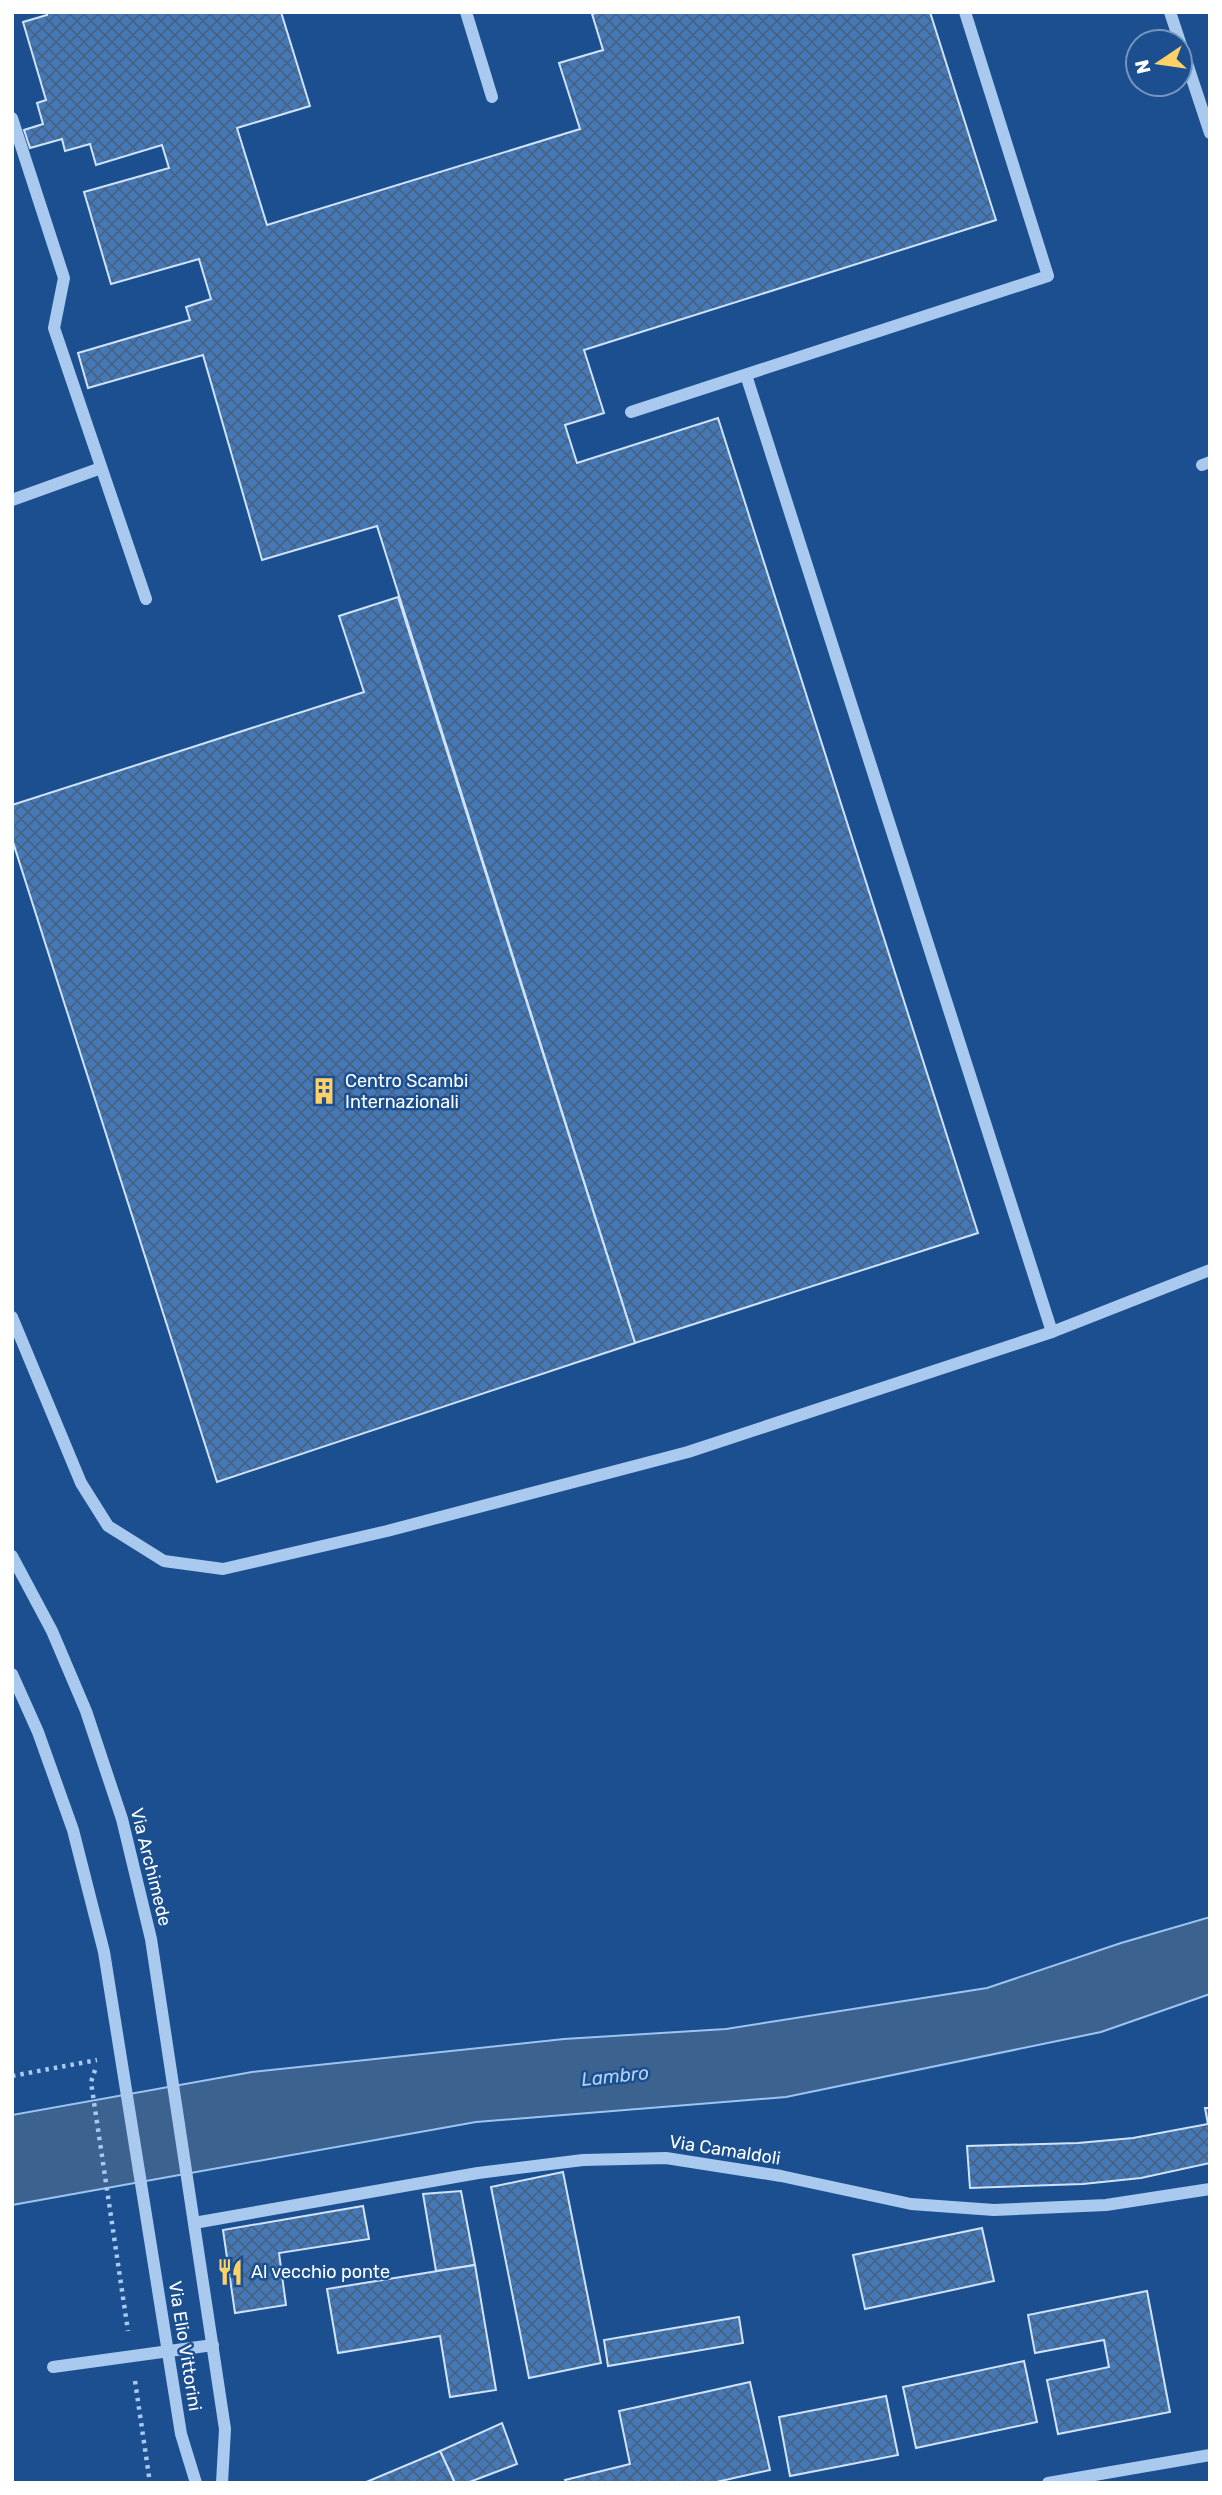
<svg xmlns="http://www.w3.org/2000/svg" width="1222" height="2495" viewBox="0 0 1222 2495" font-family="Rubik,sans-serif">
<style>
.water{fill:#3c6290;stroke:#9cc4f0;stroke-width:2}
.building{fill:url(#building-cross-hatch);stroke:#cfe3fa;stroke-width:2}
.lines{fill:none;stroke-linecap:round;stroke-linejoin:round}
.path{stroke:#a9c9ee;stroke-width:4.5;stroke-dasharray:3.5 5;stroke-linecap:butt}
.minor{stroke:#a9c9ee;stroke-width:12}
.labels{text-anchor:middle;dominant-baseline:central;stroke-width:5;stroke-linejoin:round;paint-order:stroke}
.poi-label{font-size:18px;fill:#fff;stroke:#1b4f8f;text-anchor:start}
.street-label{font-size:18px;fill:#fff;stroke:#1b4f8f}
.water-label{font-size:19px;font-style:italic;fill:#b5d3f5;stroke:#1b4f8f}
</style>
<defs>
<pattern id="building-cross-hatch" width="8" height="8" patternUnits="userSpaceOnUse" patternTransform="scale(1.75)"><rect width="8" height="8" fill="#4478b7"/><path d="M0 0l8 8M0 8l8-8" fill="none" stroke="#486282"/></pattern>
</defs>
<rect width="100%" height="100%" fill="#1b4f8f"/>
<polygon class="water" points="1210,1917 1210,1994 1101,2032 786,2097 476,2122 12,2205 12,2115 252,2072 564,2039 726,2029 987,1988 1121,1943"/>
<g class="building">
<polygon points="47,12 281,12 310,106 237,128 267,225 580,129 559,63 603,50 592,14 599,12 930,12 996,220 584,350 604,413 565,425 577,463 718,418 978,1233 635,1343 377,526 262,560 203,355 88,388 78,353 190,320 186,307 211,299 199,259 111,284 84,192 169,168 162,145 96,165 90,144 65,151 62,139 30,148 24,130 43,124 37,103 46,100 23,22 47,15"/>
<polygon points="398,597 635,1343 217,1482 12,839 12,805 364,692 339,616"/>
<polygon points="1205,2108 1210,2108 1210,2163 1141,2178 1083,2184 970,2188 967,2146 1078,2143 1133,2138 1208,2124"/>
<polygon points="563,2172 601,2363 529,2378 491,2187"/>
<polygon points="461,2191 475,2265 436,2271 423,2194"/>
<polygon points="363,2206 369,2239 279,2253 286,2305 235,2313 223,2230"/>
<polygon points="982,2228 994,2281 865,2309 853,2255"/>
<polygon points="475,2265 496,2390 450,2397 440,2336 338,2353 327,2289"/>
<polygon points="1147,2291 1170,2412 1058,2434 1047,2380 1109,2367 1104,2340 1035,2353 1028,2315"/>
<polygon points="739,2317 743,2343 608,2366 604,2340"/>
<polygon points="1024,2361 1037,2422 916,2448 903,2387"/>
<polygon points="750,2382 770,2470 712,2483 566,2483 565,2480 630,2464 619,2411"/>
<polygon points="886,2396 898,2455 790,2476 779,2417"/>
<polygon points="502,2423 517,2464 467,2483 455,2483 440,2451"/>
<polygon points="440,2451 455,2483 364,2483"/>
</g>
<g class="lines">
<g class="path">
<polyline points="95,2070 91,2082 128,2331"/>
<polyline points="12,2076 97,2060"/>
<polyline points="135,2381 150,2483"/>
</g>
<g class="minor">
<polyline points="466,12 492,97"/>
<polyline points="1170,12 1210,133"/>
<polyline points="12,118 64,278 54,328 146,599"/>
<polyline points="746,375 1052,1332"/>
<polyline points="631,412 1048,276 965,12"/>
<polyline points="1202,465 1210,462"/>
<polyline points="12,500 101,468"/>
<polyline points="12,1317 81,1483 108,1526 164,1561 223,1569 387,1531 688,1452 1052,1332 1210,1270"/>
<polyline points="12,1556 52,1631 86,1711 122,1819 151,1939 225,2429 222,2483"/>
<polyline points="12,1674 38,1732 73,1830 104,1952 181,2434 196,2483"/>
<polyline points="194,2223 478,2173 583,2160 666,2158 781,2176 911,2204 994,2210 1106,2205 1210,2189"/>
<polyline points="53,2367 213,2345"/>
<polyline points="1048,2483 1210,2455"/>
</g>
</g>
<defs>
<symbol id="building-bare" viewBox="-9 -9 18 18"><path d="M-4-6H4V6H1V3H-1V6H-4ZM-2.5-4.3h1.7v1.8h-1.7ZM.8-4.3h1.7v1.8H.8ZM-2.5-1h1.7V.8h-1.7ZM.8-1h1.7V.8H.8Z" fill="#ffd166" stroke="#1b4f8f" stroke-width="2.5" paint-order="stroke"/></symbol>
<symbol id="restaurant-bare" viewBox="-9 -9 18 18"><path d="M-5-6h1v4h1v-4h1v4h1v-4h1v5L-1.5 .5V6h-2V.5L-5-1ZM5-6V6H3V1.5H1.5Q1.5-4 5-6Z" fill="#ffd166" stroke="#1b4f8f" stroke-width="2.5" paint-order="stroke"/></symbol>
</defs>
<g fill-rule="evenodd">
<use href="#building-bare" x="305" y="1072" width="38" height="38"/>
<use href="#restaurant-bare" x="211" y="2253" width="38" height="38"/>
</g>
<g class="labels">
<g class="poi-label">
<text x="345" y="1081">Centro Scambi<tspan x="345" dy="21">Internazionali</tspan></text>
<text x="251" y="2272">Al vecchio ponte</text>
</g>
<g class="street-label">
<text transform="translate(151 1867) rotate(76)">Via Archimede</text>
<text transform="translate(725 2150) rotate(9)">Via Camaldoli</text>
<text transform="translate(185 2346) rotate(81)">Via Elio Vittorini</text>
</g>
<g class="water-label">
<text transform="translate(615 2076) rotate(-6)">Lambro</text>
</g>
</g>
<rect width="1222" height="2495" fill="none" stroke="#ffffff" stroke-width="28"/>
<g transform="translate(1159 63) rotate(257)"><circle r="33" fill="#1b4f8f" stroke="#7695bc" stroke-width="2"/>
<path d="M0-5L12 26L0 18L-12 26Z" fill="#ffd166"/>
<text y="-10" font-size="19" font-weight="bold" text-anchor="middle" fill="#ffffff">N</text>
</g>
</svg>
